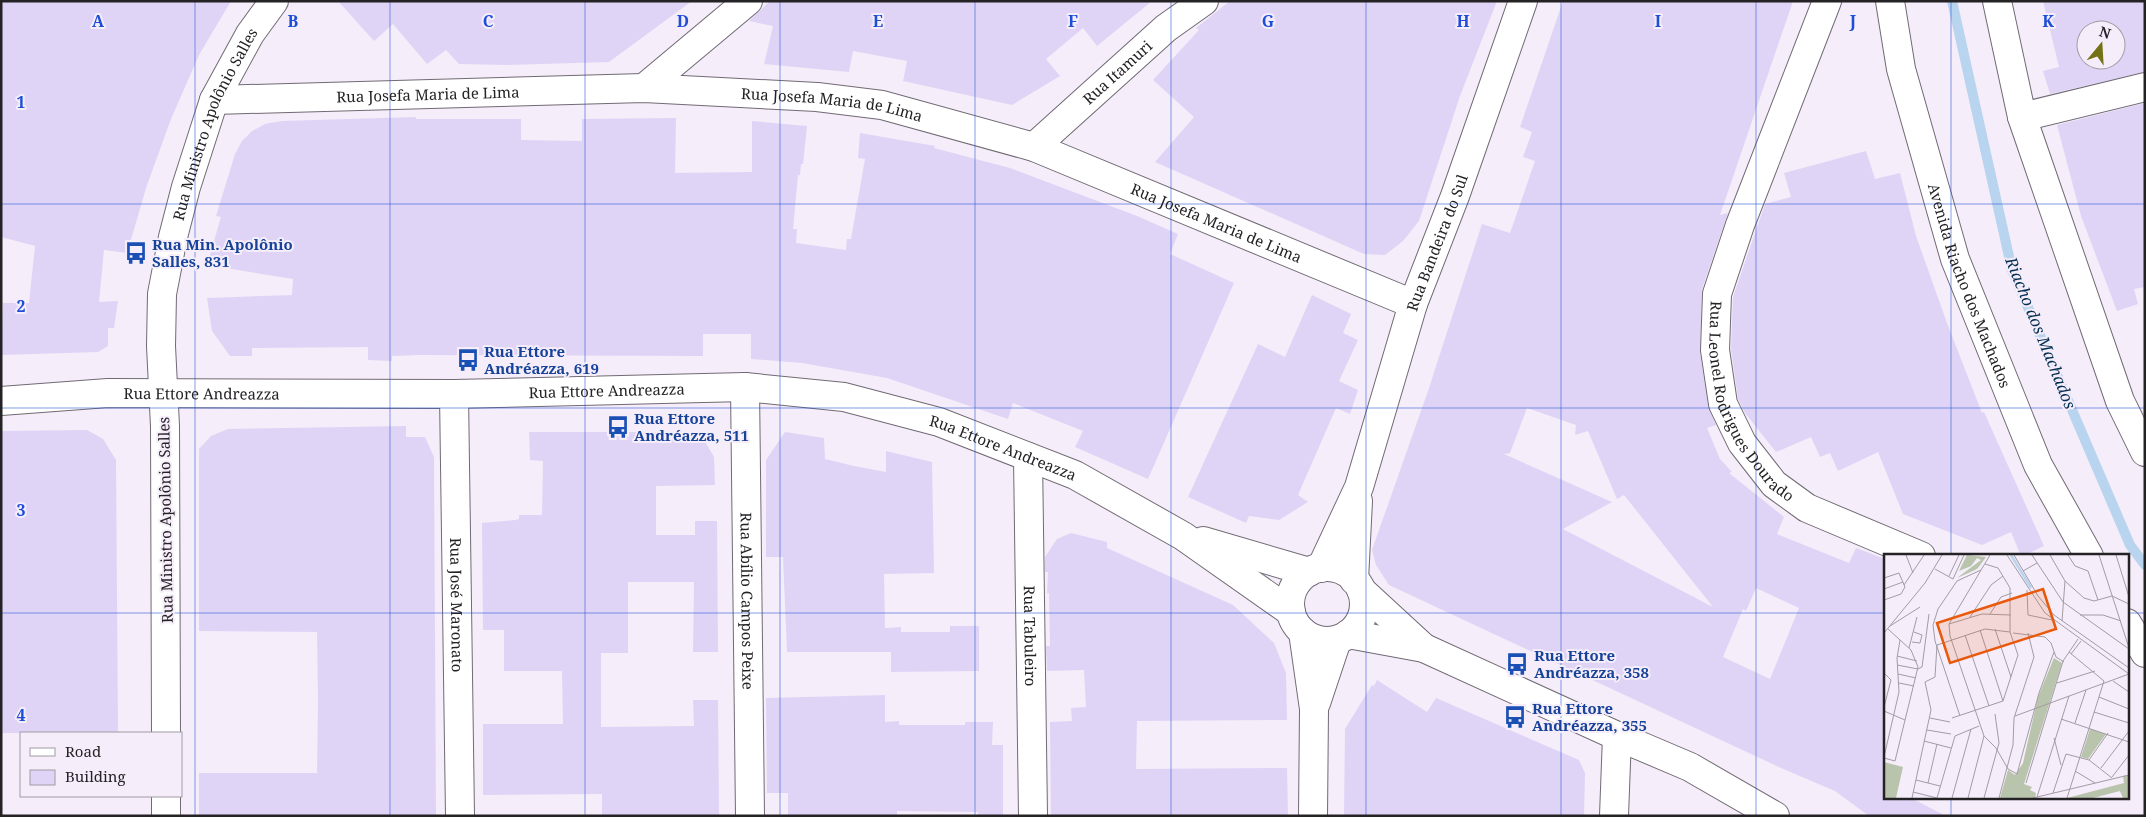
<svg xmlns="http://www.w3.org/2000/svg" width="2146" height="817" viewBox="0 0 2146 817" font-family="'Noto Serif',serif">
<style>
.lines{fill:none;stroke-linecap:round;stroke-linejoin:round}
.stream{stroke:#b9d4ef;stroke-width:10}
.building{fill:#e0d4f6;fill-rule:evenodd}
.minor-casing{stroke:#716a74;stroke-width:30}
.minor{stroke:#fff;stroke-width:28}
.grid{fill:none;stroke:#1d4ed8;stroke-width:1;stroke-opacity:0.55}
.labels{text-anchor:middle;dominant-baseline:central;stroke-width:4;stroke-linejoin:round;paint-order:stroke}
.street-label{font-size:15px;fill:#252226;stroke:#f5edf9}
.transit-label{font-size:15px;font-weight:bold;fill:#164399;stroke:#f5edf9;text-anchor:start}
.water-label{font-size:16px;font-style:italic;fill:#042e52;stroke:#f5edf9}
.inset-river{fill:none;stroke:#b9d4ef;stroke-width:2.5}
.inset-road{fill:none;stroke:#a29ca5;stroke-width:1}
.view{fill:#e8590c;fill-opacity:0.15;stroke:#e8590c;stroke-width:2.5}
.inset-edge{fill:none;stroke:#252226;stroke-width:2.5}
.grid-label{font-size:16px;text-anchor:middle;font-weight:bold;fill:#1d4ed8;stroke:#f5edf9;stroke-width:4;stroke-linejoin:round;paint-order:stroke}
</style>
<rect width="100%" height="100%" fill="#f5edf9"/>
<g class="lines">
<polyline class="stream" points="1952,1 2012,270 2130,545 2145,565"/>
</g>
<g class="building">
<polygon points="1,1 231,1 199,55 171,119 147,185 127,253 104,250 99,302 118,301 114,328 108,328 108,346 98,352 1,355 3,303 29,303 35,246 1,237"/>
<polygon points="338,1 692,1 609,62 508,65 459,64 446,50 427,64 393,24 374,41"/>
<polygon points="770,1 1152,1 1097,46 1083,28 1046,59 1060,76 1012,105 903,81 907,61 853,51 849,72 764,64 773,26 749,21"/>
<polygon points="1230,1 1497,1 1460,96 1419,221 1403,241 1385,255 1364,254 1155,162 1194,117 1153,80 1199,30 1196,28"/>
<path d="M1563 1H1793L1720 215 1728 213 1702 289 1700 352 1708 406 1716 425 1707 428 1720 459 1732 472 1729 473 1784 517 1777 534 1849 563 1856 548 1885 559V798H1911L1946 816H1869L1835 791 1781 768 1389 585 1376 565 1372 550 1428 391 1482 224 1510 233 1535 161 1523 157 1532 132 1520 127ZM1527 408 1576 425 1575 435 1588 431 1617 499 1624 495 1713 607 1563 529 1612 502 1504 454 1510 453ZM1756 588 1799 608 1770 679 1723 657 1743 609 1746 611Z"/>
<path d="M2043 1H2145V72L2050 94 2043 71 2059 67ZM2086 30H2116V60H2086Z"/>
<polygon points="2145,103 2145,287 2134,289 2138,304 2117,311 2081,216 2057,125"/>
<polygon points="416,117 416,119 521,119 521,140 582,141 582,119 676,118 675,173 752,172 752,121 807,126 803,164 801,164 800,175 798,175 793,229 797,229 796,243 846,250 847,239 851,239 865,159 858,158 860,133 935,146 934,148 1010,168 1137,216 1178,234 1170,254 1234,283 1148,479 1075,447 1083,431 1013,403 1008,419 887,378 802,363 751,359 751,334 703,334 703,356 420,355 392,356 392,361 368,360 368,347 252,348 252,356 230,356 212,331 207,298 292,295 293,279 207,265 221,217 216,216 235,154 242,141 252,131 265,124 281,121"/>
<polygon points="1866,151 1875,179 1900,173 1916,236 1947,323 1982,413 1984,412 2044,546 2023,556 2021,556 2011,532 1982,545 1903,514 1878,452 1838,471 1830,453 1820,457 1811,437 1776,452 1745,413 1738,399 1731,349 1733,297 1765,204 1791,197 1784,173"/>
<polygon points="1312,295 1351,314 1343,333 1358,340 1339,381 1358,390 1350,414 1336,408 1298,495 1308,502 1279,520 1249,516 1246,523 1188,497 1258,344 1285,357"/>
<polygon points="406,426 406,437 425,437 434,457 436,816 199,816 199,773 317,773 318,701 317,632 199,631 199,449 211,436 228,429"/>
<polygon points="87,430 103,439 116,460 118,733 1,733 1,431"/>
<polygon points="529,432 656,432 656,439 703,438 714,457 715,485 656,486 656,535 695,535 695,521 717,521 718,652 693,652 694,582 628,582 628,653 601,653 601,727 694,726 693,700 718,700 719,816 602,816 602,794 483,795 483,724 563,724 562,671 504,671 504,630 483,630 482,523 515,520 519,519 519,515 542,515 543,461 530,460"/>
<polygon points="785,432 824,438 825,459 854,466 886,472 886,451 932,462 934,573 884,574 885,628 901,627 901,632 950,632 950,626 979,626 979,671 891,672 891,652 787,652 783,557 766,557 766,460"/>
<polygon points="1071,533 1107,542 1107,548 1233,605 1274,643 1286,673 1287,720 1137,721 1136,769 1287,768 1288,815 1051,815 1050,722 1072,721 1071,708 1086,707 1084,670 1047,671 1046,646 1050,646 1049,593 1047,593 1048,572 1045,572 1045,557 1057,539"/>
<polygon points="1377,680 1427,712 1436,698 1579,760 1585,773 1584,816 1344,816 1345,729 1372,685 1374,686"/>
<polygon points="885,695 885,722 899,721 899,725 965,725 965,722 993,722 992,745 1003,745 1003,816 978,816 978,812 897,811 897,816 788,816 788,793 767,793 766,698"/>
</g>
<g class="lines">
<defs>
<g id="minor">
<path id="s1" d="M1827 1 1740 225 1717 294 1715 350 1723 404 1742 443 1774 484 1807 508 1921 556"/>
<path id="s2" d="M1890 1 1901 69 1955 259 2038 465 2089 556"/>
<polyline points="1997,1 2022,117 2120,401 2145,452"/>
<polyline points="644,88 748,1"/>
<path id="s3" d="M214 100 644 88 817 97 882 105 1034 147 1413 304"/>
<polyline points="2022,117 2145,87"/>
<path id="s4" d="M1034 147 1166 28 1204 1"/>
<path id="s5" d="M745 387 750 816"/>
<path id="s6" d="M454 394 460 816"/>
<path id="s7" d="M1 401 108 393 454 394 745 387 844 397 939 422 1075 475 1183 536 1291 612"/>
<path id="s8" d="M1028 457 1033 816"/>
<polyline points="1203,541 1309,572"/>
<circle cx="1327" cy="604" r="37"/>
<path id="s9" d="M1321 568 1359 487 1413 304 1455 196 1523 1"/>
<polyline points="1354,580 1358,501"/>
<polyline points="1361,590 1424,648"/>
<polyline points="2127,623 2145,653"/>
<polyline points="1303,632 1314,709 1313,816"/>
<polyline points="1348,634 1424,648 1617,736 1690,767 1775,816"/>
<polyline points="1316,703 1337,640"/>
<path id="s10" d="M166 733 165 426 161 346 162 294 173 237 186 187 214 100 250 34 274 1"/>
<polyline points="166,796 166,816"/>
<polyline points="1614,816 1617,736"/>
</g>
</defs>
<use href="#minor" class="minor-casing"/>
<use href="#minor" class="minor"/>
</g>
<path class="grid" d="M195 1V816M390 1V816M585 1V816M780 1V816M975 1V816M1171 1V816M1366 1V816M1561 1V816M1756 1V816M1951 1V556M1 204H2145M1 408H2145M1 613H1885M2127 613H2145M1951 798V816"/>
<defs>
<symbol id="bus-bare" viewBox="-9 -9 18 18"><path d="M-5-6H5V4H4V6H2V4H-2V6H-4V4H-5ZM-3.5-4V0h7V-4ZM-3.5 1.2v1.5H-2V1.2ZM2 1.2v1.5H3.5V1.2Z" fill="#1a4fb4" stroke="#f5edf9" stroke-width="2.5" paint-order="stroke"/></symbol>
</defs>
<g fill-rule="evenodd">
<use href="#bus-bare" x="120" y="237" width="32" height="32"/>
<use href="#bus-bare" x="452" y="344" width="32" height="32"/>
<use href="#bus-bare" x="602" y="411" width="32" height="32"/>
<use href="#bus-bare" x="1501" y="648" width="32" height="32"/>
<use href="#bus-bare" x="1499" y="701" width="32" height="32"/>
</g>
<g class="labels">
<g class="street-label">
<text stroke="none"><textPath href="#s4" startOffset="112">Rua Itamuri</textPath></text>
<text stroke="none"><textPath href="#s3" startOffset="214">Rua Josefa Maria de Lima</textPath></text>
<text stroke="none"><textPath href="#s3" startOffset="619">Rua Josefa Maria de Lima</textPath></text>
<text stroke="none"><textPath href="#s10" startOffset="618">Rua Ministro Apolônio Salles</textPath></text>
<text stroke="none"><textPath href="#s3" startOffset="1024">Rua Josefa Maria de Lima</textPath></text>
<text stroke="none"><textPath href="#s9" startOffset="346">Rua Bandeira do Sul</textPath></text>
<text stroke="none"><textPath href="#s2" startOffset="296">Avenida Riacho dos Machados</textPath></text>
<text stroke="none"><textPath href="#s7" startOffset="606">Rua Ettore Andreazza</textPath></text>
<text stroke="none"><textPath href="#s7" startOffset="201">Rua Ettore Andreazza</textPath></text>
<text stroke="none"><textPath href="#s1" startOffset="431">Rua Leonel Rodrigues Dourado</textPath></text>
<text stroke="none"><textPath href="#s7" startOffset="1011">Rua Ettore Andreazza</textPath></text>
<text transform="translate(165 520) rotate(-91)">Rua Ministro Apolônio Salles</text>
<text stroke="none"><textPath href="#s5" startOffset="214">Rua Abílio Campos Peixe</textPath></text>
<text stroke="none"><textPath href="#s6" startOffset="211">Rua José Maronato</textPath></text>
<text stroke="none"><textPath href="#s8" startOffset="179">Rua Tabuleiro</textPath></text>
</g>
<g class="transit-label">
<text x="152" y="244">Rua Min. Apolônio<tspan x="152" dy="17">Salles, 831</tspan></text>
<text x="484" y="351">Rua Ettore<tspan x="484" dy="17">Andréazza, 619</tspan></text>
<text x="634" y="418">Rua Ettore<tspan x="634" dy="17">Andréazza, 511</tspan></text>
<text x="1534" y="655">Rua Ettore<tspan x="1534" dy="17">Andréazza, 358</tspan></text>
<text x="1532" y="708">Rua Ettore<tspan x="1532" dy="17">Andréazza, 355</tspan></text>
</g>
<g class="water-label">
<text transform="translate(2041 333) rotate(68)">Riacho dos Machados</text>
</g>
</g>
<g transform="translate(1884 554)">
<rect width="245" height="245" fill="#f5edf9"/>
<path d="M83 1 102 3 94 14 91 16 73 24 97 6 93 4 87 12 75 17ZM170 104 178 109 140 230 148 233 146 236 152 239 151 244H116L124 216 131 221 139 209 154 143ZM206 175 222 180 204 205 197 203ZM0 208 19 213 12 244H0ZM245 221V244H239L236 237 209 244H183L240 229 239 222Z" fill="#b9c4ac"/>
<path class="inset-river" d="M127 1 147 34"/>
<path class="inset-road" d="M22 1 29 19M123 1 161 59 245 120M130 1 154 42 170 61 245 114M148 1 179 48 245 95M166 1 181 27 200 44 210 47 228 42 245 50M184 1 191 12 204 17 214 46M215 1 245 94M232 1 245 43M101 10 114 14 126 34V78M51 15 69 25M139 17 153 9M65 22 75 1M0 24 15 19 21 33 17 40 0 46M69 25 80 1M20 31 40 1M0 35 19 28M143 36 144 61 168 66M106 60 117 43 128 39M196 61H219L237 67M86 63 107 31 119 22M178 67 181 27M65 70 98 60 127 61M6 72 36 53M111 75 127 123M96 76 119 147M0 79 41 29 58 1M129 79 161 83 167 89 172 103 180 108M81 81 105 152M28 88 36 89 38 81 30 78M25 94 33 63M187 100 197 87M13 102 33 107M13 111 34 115M34 115 38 113 45 60M0 119 7 126 0 153M14 120 32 124M229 127 245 138M15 129 30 132M173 129 211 117M215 143 245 155M0 157 21 166M210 158 245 169M76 162 51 87 49 71 54 55 73 27 97 16M131 162 245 120M46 164 66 168M177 165 245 188M191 169 202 136M43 176 67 180M100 182 112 194 124 215 133 220 155 139 170 98M170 184 177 211M40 187 67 194M0 203 15 138 13 104 16 86M0 204 11 207 34 113 27 96 4 75M205 206 224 179M217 214 245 177M191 217 211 229M228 223 245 201M32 226 56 232M44 229 53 190M142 229 179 107 194 85M29 238 53 244M169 239 182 200 205 206 228 224M153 243 185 142M28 244 47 156 41 128 51 123 53 91 101 75 126 78 134 101 119 147 68 164M53 244 71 182 95 172M68 244 87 175M84 244 100 182 66 82 65 70 106 1M100 244 115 189 111 160M115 244 129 191 130 164 150 103 144 79M149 244 245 221M183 244 220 127 185 98"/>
<path class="view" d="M159 35 172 75 66 109 53 69Z"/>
<rect width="245" height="245" class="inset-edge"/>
</g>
<g class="grid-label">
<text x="98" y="27">A</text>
<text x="293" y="27">B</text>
<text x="488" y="27">C</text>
<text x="683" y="27">D</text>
<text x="878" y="27">E</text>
<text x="1073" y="27">F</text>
<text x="1268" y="27">G</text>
<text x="1463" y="27">H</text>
<text x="1658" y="27">I</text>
<text x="1853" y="27">J</text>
<text x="2048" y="27">K</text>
<text x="21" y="108">1</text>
<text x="21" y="312">2</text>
<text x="21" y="516">3</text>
<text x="21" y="721">4</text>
</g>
<rect width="2146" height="817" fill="none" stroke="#252226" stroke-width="5"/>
<rect x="20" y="732" width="162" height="65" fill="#f5edf9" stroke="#a29ca5"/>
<rect x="30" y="748" width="25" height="8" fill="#ffffff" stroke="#a29ca5"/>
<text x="65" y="757" font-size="15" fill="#252226">Road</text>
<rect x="30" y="770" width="25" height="15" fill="#e0d4f6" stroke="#a29ca5"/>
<text x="65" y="782" font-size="15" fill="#252226">Building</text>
<g transform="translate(2101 45) rotate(18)"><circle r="24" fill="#f5edf9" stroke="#a29ca5"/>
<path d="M0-4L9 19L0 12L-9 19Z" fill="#737216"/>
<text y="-8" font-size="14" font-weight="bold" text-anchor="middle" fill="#252226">N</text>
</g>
</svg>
